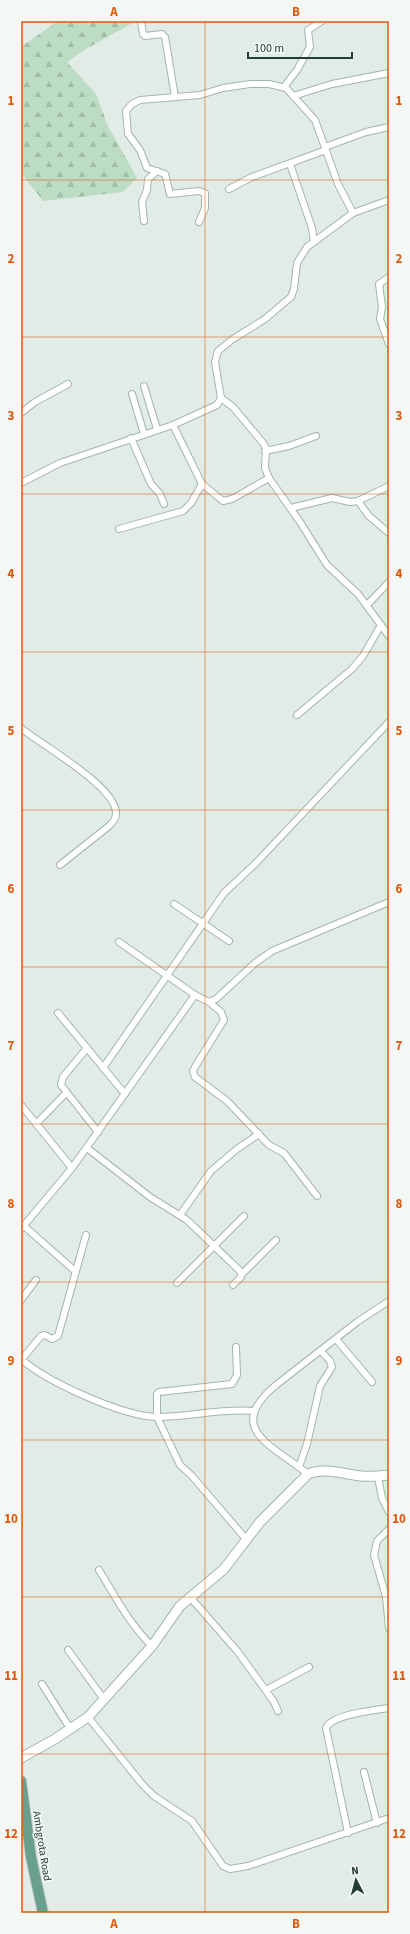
<svg xmlns="http://www.w3.org/2000/svg" width="410" height="1934" viewBox="0 0 410 1934" font-family="'Source Sans 3',sans-serif">
<style>
.forest{fill:url(#forest-firs)}
.lines{fill:none;stroke-linecap:round;stroke-linejoin:round}
.street-casing{stroke:#a5b4ae;stroke-width:8}
.secondary-casing{stroke:#a1b7af;stroke-width:11}
.primary-casing{stroke:#c1c8c6;stroke-width:12}
.street{stroke:#fff;stroke-width:6}
.secondary{stroke:#fff;stroke-width:9}
.primary{stroke:#699f8f;stroke-width:10}
.grid{fill:none;stroke:#de580e;stroke-width:1;stroke-opacity:0.55}
.labels{text-anchor:middle;dominant-baseline:central;stroke-width:3.5;stroke-linejoin:round;paint-order:stroke}
.street-label{font-size:11px;fill:#233c34;stroke:#f3f8f5}
.neatline{fill:none;stroke:#de580e;stroke-width:1.5}
.grid-label{font-size:13px;text-anchor:middle;font-weight:bold;fill:#de580e}
</style>
<defs>
<pattern id="forest-firs" width="22" height="20" patternUnits="userSpaceOnUse"><rect width="22" height="20" fill="#bcdcc3"/><path d="M5 1l3.5 6h-7zM16 11l3.5 6h-7z" fill="#a1bea8"/></pattern>
</defs>
<rect width="100%" height="100%" fill="#e2ece7"/>
<polygon class="forest" points="58,21 136,21 86,49 67,62 96,94 108,126 137,178 123,192 43,201 21,173 21,47"/>
<g class="lines">
<defs>
<g id="street">
<polyline points="141,21 143,34 145,36 162,34 165,37 175,97"/>
<polyline points="284,87 297,70 310,47 308,30 322,21"/>
<polyline points="293,96 332,84 389,73"/>
<polyline points="325,147 366,132 389,127"/>
<polyline points="290,164 312,228 314,242"/>
<polyline points="229,189 252,177 326,150"/>
<polyline points="144,221 142,202 147,190 148,179 157,171"/>
<polyline points="199,222 205,208 205,193 199,191 170,194 165,174 147,168 140,150 128,134 126,111 132,104 140,100 200,95 223,88 250,84 269,84 286,88 315,120 338,184 353,213"/>
<polyline points="389,277 379,284 382,307 380,319 389,344"/>
<polyline points="144,386 157,429"/>
<polyline points="132,394 144,434"/>
<polyline points="221,398 233,407 263,443 266,448 265,468 269,478 300,522 327,565 358,594 389,636"/>
<polyline points="21,413 35,402 68,384"/>
<polyline points="173,425 202,484 223,501 232,499 269,478"/>
<polyline points="131,438 151,484 160,494 164,504"/>
<polyline points="265,451 289,446 316,436"/>
<polyline points="21,483 60,463 173,425 217,405 221,398 215,362 218,351 233,339 265,319 291,297 294,289 297,263 307,247 353,213 389,200"/>
<polyline points="358,501 369,516 389,533"/>
<polyline points="291,508 332,498 350,502 358,501 389,486"/>
<polyline points="119,529 183,511 191,503 202,484"/>
<polyline points="367,605 389,582"/>
<polyline points="297,715 352,669 363,656 381,625"/>
<path d="M21 728C41 745 116 786 116 813 116 819 113 822 109 826L60 865"/>
<polyline points="174,904 229,941"/>
<polyline points="119,942 195,995 209,1002 216,999 255,963 272,951 389,902"/>
<polyline points="209,1002 221,1012 224,1020 195,1067 193,1071 195,1077 227,1101 269,1145 284,1153 317,1196"/>
<polyline points="58,1013 125,1094"/>
<polyline points="87,1048 63,1077 61,1085 98,1132"/>
<polyline points="103,1068 224,893 255,864 389,722"/>
<polyline points="21,1105 72,1168"/>
<polyline points="36,1124 66,1093"/>
<polyline points="87,1148 150,1197 187,1220 241,1272 241,1277 233,1285"/>
<polyline points="180,1215 211,1171 237,1149 259,1134"/>
<polyline points="24,1226 75,1271"/>
<polyline points="21,1229 72,1168 195,995"/>
<polyline points="242,1274 276,1240"/>
<polyline points="177,1283 244,1216"/>
<polyline points="21,1300 36,1280"/>
<polyline points="336,1339 372,1382"/>
<polyline points="236,1347 237,1375 232,1384 159,1392 157,1394 157,1417 180,1465 192,1476 246,1539"/>
<path d="M21 1359C47 1382 122 1416 157 1417 189 1417 222 1408 254 1411"/>
<polyline points="22,1359 41,1336 45,1335 52,1339 58,1336 86,1235"/>
<polyline points="299,1467 307,1444 320,1386 332,1367 330,1361 321,1351"/>
<path d="M308 1474C274 1446 223 1429 276 1385L357 1322 389 1301"/>
<polyline points="378,1477 382,1498 389,1512"/>
<polyline points="389,1529 377,1541 374,1555 386,1597 389,1628"/>
<path d="M99 1570C115 1596 130 1625 152 1646"/>
<polyline points="190,1597 238,1652 274,1702 278,1711"/>
<polyline points="68,1650 103,1698"/>
<polyline points="42,1684 71,1730"/>
<polyline points="266,1690 309,1667"/>
<polyline points="88,1717 142,1784 154,1796 192,1821 223,1866 230,1869 248,1866 389,1818"/>
<polyline points="364,1772 377,1823"/>
<path d="M348 1833 326 1728C332 1714 375 1710 389 1708"/>
</g>
<path id="secondary" d="M21 1758 55 1739 88 1717 152 1646 180 1606 224 1569 260 1522 308 1474C324 1467 343 1474 361 1476 370 1477 380 1476 389 1475"/>
<polyline id="primary" points="21,1781 31,1857 43,1913"/>
</defs>
<use href="#street" class="street-casing"/>
<use href="#secondary" class="secondary-casing"/>
<use href="#primary" class="primary-casing"/>
<use href="#street" class="street"/>
<use href="#secondary" class="secondary"/>
<use href="#primary" class="primary"/>
</g>
<path class="grid" d="M205 21V1913M21 180H389M21 337H389M21 494H389M21 652H389M21 810H389M21 967H389M21 1124H389M21 1282H389M21 1440H389M21 1597H389M21 1754H389"/>
<g class="labels">
<g class="street-label">
<text transform="translate(42 1846) rotate(81)">Ambgrota Road</text>
</g>
</g>
<rect width="410" height="1934" fill="none" stroke="#f3f8f5" stroke-width="44"/>
<g transform="translate(356 1880) rotate(354)" stroke="#f3f8f5" stroke-width="3" paint-order="stroke">
<path d="M0-3L7 15L0 10L-7 15Z" fill="#233c34"/>
<text y="-6" font-size="11" font-weight="bold" text-anchor="middle" fill="#233c34">N</text>
</g>
<path d="M248 52v6h104v-6" fill="none" stroke="#233c34" stroke-width="2"/>
<text x="254" y="52" font-size="12" fill="#233c34" stroke="#f3f8f5" stroke-width="3" paint-order="stroke">100 m</text>
<rect x="22" y="22" width="366" height="1890" class="neatline"/>
<g class="grid-label">
<text x="114" y="16">A</text>
<text x="296" y="16">B</text>
<text x="11" y="105">1</text>
<text x="399" y="105">1</text>
<text x="11" y="263">2</text>
<text x="399" y="263">2</text>
<text x="11" y="420">3</text>
<text x="399" y="420">3</text>
<text x="11" y="578">4</text>
<text x="399" y="578">4</text>
<text x="11" y="735">5</text>
<text x="399" y="735">5</text>
<text x="11" y="893">6</text>
<text x="399" y="893">6</text>
<text x="11" y="1050">7</text>
<text x="399" y="1050">7</text>
<text x="11" y="1208">8</text>
<text x="399" y="1208">8</text>
<text x="11" y="1365">9</text>
<text x="399" y="1365">9</text>
<text x="11" y="1523">10</text>
<text x="399" y="1523">10</text>
<text x="11" y="1680">11</text>
<text x="399" y="1680">11</text>
<text x="11" y="1838">12</text>
<text x="399" y="1838">12</text>
<text x="114" y="1928">A</text>
<text x="296" y="1928">B</text>
</g>
</svg>
